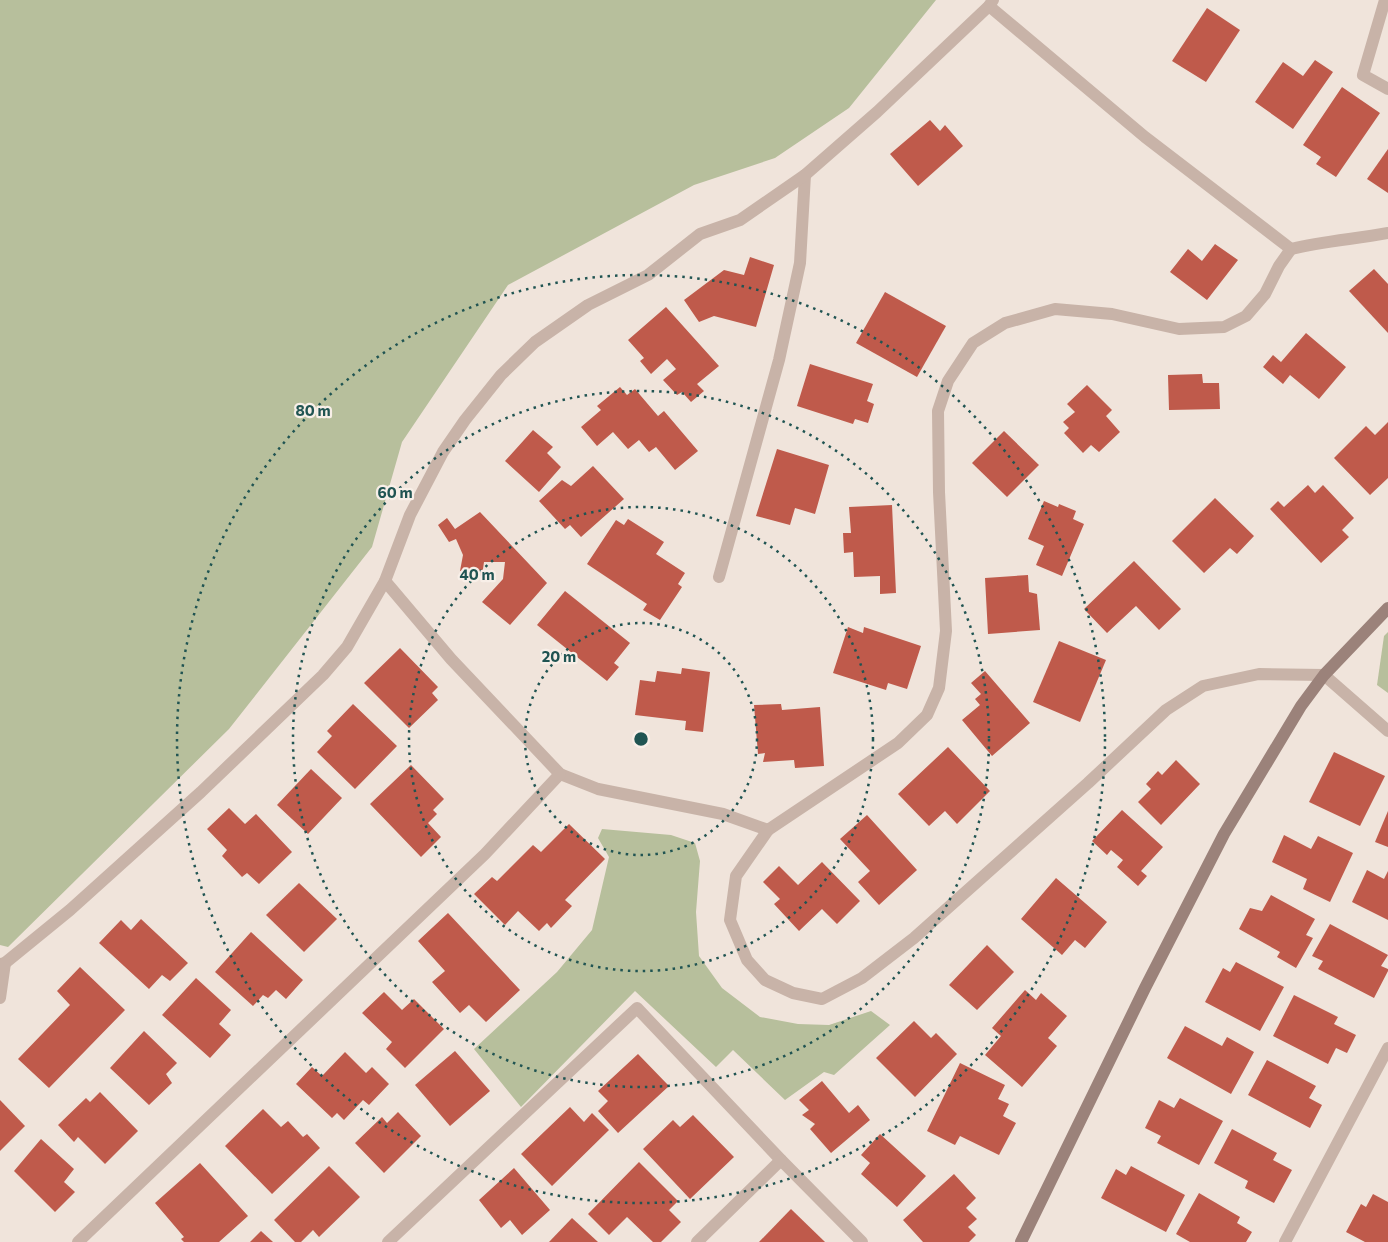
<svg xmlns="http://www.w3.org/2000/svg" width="1388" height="1242" viewBox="0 0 1388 1242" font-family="Commissioner,sans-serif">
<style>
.green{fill:#b7bf9c}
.building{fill:#bf5a4b}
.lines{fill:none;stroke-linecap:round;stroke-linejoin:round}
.street{stroke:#c8b3a8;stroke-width:12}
.secondary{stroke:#9b827a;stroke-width:12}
.ring{fill:none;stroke:#205452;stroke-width:2.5;stroke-dasharray:2.5 5}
.centre{fill:#205452;stroke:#f8efe8;stroke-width:2.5}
.ring-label{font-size:15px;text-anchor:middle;font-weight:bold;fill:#205452;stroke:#f8efe8;stroke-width:4.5;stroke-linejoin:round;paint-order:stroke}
</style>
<rect width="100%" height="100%" fill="#f0e4db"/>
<g class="green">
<polygon points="0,0 936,0 849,108 775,158 694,185 508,285 402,442 372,547 229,729 8,947 0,945"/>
<polygon points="1388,632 1388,693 1377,685 1384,636"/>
<polygon points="602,829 671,835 695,843 700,861 696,912 699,956 722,988 760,1017 798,1024 829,1025 871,1011 890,1025 834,1075 824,1072 785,1100 733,1050 716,1067 635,991 521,1107 474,1049 557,972 592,930 609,857 598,838"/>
</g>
<g class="building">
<polygon points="1207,8 1240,30 1206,82 1172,61"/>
<polygon points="1315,60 1333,72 1293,129 1255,102 1283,62 1303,76"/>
<polygon points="1342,87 1380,113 1336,177 1316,164 1321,157 1303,145"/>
<polygon points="930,120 940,131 945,125 963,146 918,186 890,154"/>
<polygon points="1388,149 1388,193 1367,179"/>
<polygon points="1215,244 1238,260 1207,300 1170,272 1188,249 1202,261"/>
<polygon points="750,257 774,265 756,327 714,316 699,322 684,300 724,270 744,275"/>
<polygon points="1374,269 1388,284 1388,333 1349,291"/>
<polygon points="885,292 946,326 917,377 856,343"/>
<polygon points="666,307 719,366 697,384 704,391 691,402 682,392 677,395 663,380 676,369 667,359 651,374 640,361 644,358 628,340"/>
<polygon points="1306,333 1346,367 1319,399 1290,375 1283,384 1263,367 1273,355 1281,362"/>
<polygon points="810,364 873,384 867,401 874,404 868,423 855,419 853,424 797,406"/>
<polygon points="1202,374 1203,383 1219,383 1220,409 1169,410 1168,375"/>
<polygon points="1087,385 1112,410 1106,416 1120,432 1099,452 1091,445 1083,453 1064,433 1069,428 1063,422 1075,412 1067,404"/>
<polygon points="620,387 627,395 635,389 658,416 664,411 698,451 675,470 656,447 649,452 639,440 628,449 613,432 597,446 581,427 601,410 597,406"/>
<polygon points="1388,422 1388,478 1370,495 1334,458 1366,426 1375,435"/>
<polygon points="533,430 553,447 547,453 561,467 539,492 505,461"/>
<polygon points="1004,431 1039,465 1007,497 972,463"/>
<polygon points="777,449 829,465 815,514 795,508 790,525 756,516"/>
<polygon points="593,466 624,499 581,537 570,525 565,529 539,501 562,480 571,486"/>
<polygon points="1308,485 1315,493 1323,485 1354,518 1342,530 1349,537 1321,563 1270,509 1278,501 1284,507"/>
<polygon points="1215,498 1254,536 1237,554 1230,548 1204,573 1172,541"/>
<polygon points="1044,501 1058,507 1059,504 1076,511 1073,519 1084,524 1062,576 1036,565 1044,546 1028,539"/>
<polygon points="892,505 896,593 880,594 880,576 854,577 853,552 844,553 843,533 851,533 849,507"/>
<polygon points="480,512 547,583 510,625 482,602 503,579 505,562 484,562 482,576 460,571 463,555 456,539 449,542 438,525 447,518 455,529"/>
<polygon points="628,519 664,542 656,554 685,573 678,584 682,587 660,620 643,610 647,604 587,564 616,520 624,525"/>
<polygon points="1134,561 1181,609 1159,630 1136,606 1107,633 1084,609"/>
<polygon points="1028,575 1029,592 1037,594 1040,630 988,634 985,578"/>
<polygon points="565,591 630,643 614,663 619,667 607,681 537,625"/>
<polygon points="848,627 863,633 864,627 921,646 907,689 888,683 886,690 833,673"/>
<polygon points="1059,641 1106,660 1080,722 1033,702"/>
<polygon points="400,648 438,687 432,693 438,700 409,728 364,683"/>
<polygon points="682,668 710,672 703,732 685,730 686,721 635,715 640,680 655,682 657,671 681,674"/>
<polygon points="985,671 1030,723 992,756 962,720 980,705 975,699 981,694 971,683"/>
<polygon points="353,704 397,746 355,789 317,752 332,736 327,731"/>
<polygon points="781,704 782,710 820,707 824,766 795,768 794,760 763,762 765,753 758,754 754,705"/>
<polygon points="948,747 990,791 957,824 945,811 929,826 898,794"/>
<polygon points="1334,752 1385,776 1360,826 1309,802"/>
<polygon points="1176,760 1200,784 1161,825 1138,802 1151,789 1146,784 1158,771 1162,775"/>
<polygon points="411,765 444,799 433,810 437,814 428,823 441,837 421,857 370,804"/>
<polygon points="311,769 342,798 308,834 277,805"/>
<polygon points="229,808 245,824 256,814 292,852 259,884 247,873 242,877 222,856 227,850 207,829"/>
<polygon points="1122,810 1163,847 1141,871 1147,876 1138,886 1117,867 1123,860 1111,850 1107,855 1092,841"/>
<polygon points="1388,811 1388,847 1375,842"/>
<polygon points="867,815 917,870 879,905 858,882 870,871 840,839"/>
<polygon points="569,824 605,859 565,900 572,906 551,928 547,923 539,931 518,911 505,925 474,894 492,877 497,881 533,845 541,852"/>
<polygon points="1284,835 1311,849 1318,836 1353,853 1330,902 1303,889 1307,879 1272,862"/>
<polygon points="822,862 860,901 837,924 822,909 799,931 774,904 780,899 763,882 779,866 798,885"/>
<polygon points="1367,870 1384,879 1388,871 1388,920 1352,902"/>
<polygon points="1056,878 1107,922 1085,948 1075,940 1062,955 1021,919"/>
<polygon points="299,883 337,919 304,952 266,915"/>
<polygon points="1271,895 1315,919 1306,935 1313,938 1296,968 1277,957 1280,952 1239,929 1250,908 1262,911"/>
<polygon points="448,913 520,990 486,1022 469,1005 460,1013 432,982 445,971 418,941"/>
<polygon points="141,919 188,963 170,981 162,975 149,989 99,943 121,920 131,930"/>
<polygon points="1330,924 1388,955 1381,966 1388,969 1388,971 1374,998 1318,969 1323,961 1312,956"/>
<polygon points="251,932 303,980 286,999 276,990 268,998 263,995 253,1006 215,972"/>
<polygon points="987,945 1014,972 977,1010 949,985"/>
<polygon points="1236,962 1284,987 1260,1031 1205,1002 1223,968 1230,972"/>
<polygon points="80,967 125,1010 49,1088 18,1059 70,1005 57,991"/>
<polygon points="196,978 231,1010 219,1024 231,1035 210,1058 162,1015"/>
<polygon points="1025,990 1036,1000 1041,993 1067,1016 1048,1038 1057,1046 1022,1087 985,1055 1001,1036 992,1028"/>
<polygon points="384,992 402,1010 414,999 444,1029 405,1068 386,1049 392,1042 362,1013"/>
<polygon points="1294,995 1338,1017 1334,1024 1356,1035 1347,1053 1336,1048 1328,1064 1273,1036"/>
<polygon points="914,1021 931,1038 936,1033 957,1054 915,1097 876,1058"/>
<polygon points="1185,1026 1222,1046 1227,1037 1254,1052 1231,1094 1167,1058"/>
<polygon points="144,1031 177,1063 166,1074 172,1083 149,1105 110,1068"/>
<polygon points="455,1051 490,1091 450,1126 415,1085"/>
<polygon points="345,1052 366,1073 372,1067 389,1084 369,1105 363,1100 344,1120 337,1113 332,1118 296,1084 312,1067 322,1076"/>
<polygon points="638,1054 669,1086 618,1133 598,1111 608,1101 598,1091"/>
<polygon points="1267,1060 1316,1086 1309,1098 1322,1105 1310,1128 1248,1095"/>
<polygon points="960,1063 1005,1085 998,1099 1009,1104 1003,1116 1016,1123 999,1155 960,1136 955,1145 927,1131"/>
<polygon points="822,1081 849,1113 858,1105 870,1120 831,1153 810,1129 815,1124 802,1115 809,1110 799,1100"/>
<polygon points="100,1092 138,1131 105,1164 78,1137 74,1142 58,1125 86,1098 90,1102"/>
<polygon points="1180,1098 1223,1121 1199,1165 1157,1143 1161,1136 1145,1128 1159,1100 1174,1108"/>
<polygon points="0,1100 25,1126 0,1151"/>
<polygon points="570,1107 584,1122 592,1113 609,1130 552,1186 521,1154"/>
<polygon points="263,1109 281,1127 288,1121 303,1137 307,1134 320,1148 272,1194 225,1146"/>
<polygon points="398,1112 421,1136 384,1173 355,1143 382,1117 387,1123"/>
<polygon points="693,1115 734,1157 690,1199 643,1149 673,1120 680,1127"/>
<polygon points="1232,1129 1277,1153 1273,1160 1292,1170 1274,1203 1245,1188 1248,1181 1214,1163"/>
<polygon points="880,1134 926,1176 897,1207 861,1174 870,1163 861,1155"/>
<polygon points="41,1139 74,1169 64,1182 75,1192 55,1212 14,1171"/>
<polygon points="639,1162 678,1201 669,1210 681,1222 661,1242 653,1242 627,1217 609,1235 588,1214"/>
<polygon points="200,1163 248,1216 219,1242 184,1242 181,1239 184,1237 155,1203"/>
<polygon points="329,1166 360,1197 319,1237 313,1230 301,1242 295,1242 274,1220"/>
<polygon points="1131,1166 1185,1195 1166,1232 1101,1198 1116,1169 1126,1175"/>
<polygon points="514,1168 550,1210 522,1235 510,1220 501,1228 479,1200"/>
<polygon points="954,1174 976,1198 966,1208 977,1219 968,1227 976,1235 969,1242 923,1242 903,1220"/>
<polygon points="1199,1193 1240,1217 1237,1223 1252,1232 1246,1242 1190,1242 1176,1234"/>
<polygon points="1373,1194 1388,1202 1388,1242 1365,1242 1346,1232 1361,1204 1366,1207"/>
<polygon points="791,1209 825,1242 759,1242"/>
<polygon points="572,1218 598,1242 549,1242"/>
<polygon points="261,1231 273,1242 250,1242"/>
</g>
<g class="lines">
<g class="street">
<polyline points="1385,0 1363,75 1388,89"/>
<path d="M989 6 1145 137 1291 249C1323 241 1356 239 1388 233"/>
<polyline points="719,577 779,360 800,263 805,175"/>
<polyline points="385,581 451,659 560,774 598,789 723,814 768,830 898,743 927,715 939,688 946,631 939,492 938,411 948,381 973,343 1005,323 1055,309 1112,314 1179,329 1224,327 1246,316 1265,294 1279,266 1291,249"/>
<polyline points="768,830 736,876 730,920 747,960 765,980 793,993 822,999 862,978 914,938 1088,783 1166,710 1203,686 1259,674 1324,675 1388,731"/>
<polyline points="0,964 5,963 70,910 201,792 323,675 347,647 385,581 410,515 443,452 465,420 501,375 535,342 588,305 648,275 700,234 740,220 805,175 877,112 989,6 993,0"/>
<polyline points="0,998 5,963"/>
<polyline points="78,1242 485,854 560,774"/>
<polyline points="388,1242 637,1008 781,1160 862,1242"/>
<polyline points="697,1242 781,1160"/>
<polyline points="1285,1242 1388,1048"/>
</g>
<polyline class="secondary" points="1021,1242 1145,988 1224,834 1301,706 1324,675 1388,608"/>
</g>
<g class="ring">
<circle cx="641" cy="739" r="116"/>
<circle cx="641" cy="739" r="232"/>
<circle cx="641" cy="739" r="348"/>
<circle cx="641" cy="739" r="464"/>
</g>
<circle cx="641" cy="739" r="8" class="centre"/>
<g class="ring-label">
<text x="313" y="416">80 m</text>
<text x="395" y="498">60 m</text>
<text x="477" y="580">40 m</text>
<text x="559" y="662">20 m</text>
</g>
</svg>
